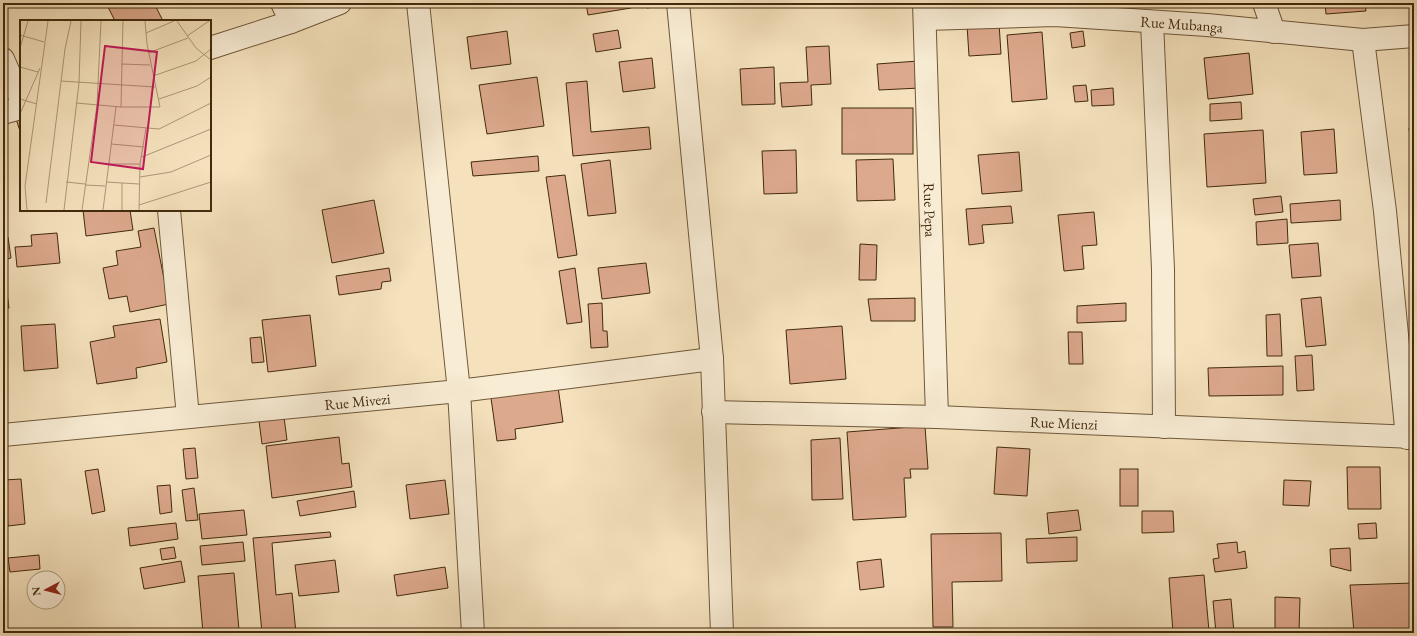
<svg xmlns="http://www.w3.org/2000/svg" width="1417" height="636" viewBox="0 0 1417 636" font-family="'EB Garamond',serif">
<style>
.building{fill:#dda98d;stroke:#422a0d}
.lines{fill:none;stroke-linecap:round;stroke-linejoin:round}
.minor-casing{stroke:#6f5839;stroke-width:24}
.minor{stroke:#f8ecd4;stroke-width:22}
.labels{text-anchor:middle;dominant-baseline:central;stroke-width:4;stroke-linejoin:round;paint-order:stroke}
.street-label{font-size:15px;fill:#422a0d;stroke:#f8ecd4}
.inset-road{fill:none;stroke:#ad9877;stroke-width:1}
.view{fill:#c2185b;fill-opacity:0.15;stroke:#c2185b;stroke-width:2}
.inset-edge{fill:none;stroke:#422a0d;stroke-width:2}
</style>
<rect width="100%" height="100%" fill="#f5e2bd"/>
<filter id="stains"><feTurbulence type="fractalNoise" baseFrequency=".005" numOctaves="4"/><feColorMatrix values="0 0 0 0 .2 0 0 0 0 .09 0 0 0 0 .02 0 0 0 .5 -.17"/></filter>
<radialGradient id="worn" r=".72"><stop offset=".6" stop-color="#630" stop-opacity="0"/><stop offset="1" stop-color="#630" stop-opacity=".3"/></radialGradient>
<g class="building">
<polygon points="106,3 154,3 163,21 115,21"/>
<polygon points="586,3 630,3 631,8 588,15"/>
<polygon points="646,3 669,3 669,4 647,8"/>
<polygon points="1325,3 1365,3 1366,11 1326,14"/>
<polygon points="999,23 1001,54 969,56 967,25"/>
<polygon points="618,30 621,48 596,52 593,34"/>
<polygon points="507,31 511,64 471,69 467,37"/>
<polygon points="1083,31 1085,46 1072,48 1070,33"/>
<polygon points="1042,32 1047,99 1012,102 1007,35"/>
<polygon points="829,46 831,84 811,85 812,105 782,107 780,83 808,82 806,47"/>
<polygon points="1249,53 1253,94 1208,99 1204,58"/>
<polygon points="652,58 655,88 623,92 619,62"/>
<polygon points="918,61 920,88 879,90 877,64"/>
<polygon points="774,67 775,104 742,105 740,69"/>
<polygon points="537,77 544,126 487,134 479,85"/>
<polygon points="587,81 591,132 649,127 651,149 573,156 566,83"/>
<polygon points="1086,85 1088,101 1075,102 1073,86"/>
<polygon points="1113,88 1114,105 1092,106 1091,90"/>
<polygon points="1241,102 1242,119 1210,121 1210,104"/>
<rect x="842" y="108" width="71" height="46"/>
<polygon points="21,117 21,134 16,119"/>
<polygon points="1414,127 1414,163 1413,163 1409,128"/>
<polygon points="1334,129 1337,173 1304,175 1301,132"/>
<polygon points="1263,130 1266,183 1207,187 1204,134"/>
<polygon points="796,150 797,193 764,194 762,151"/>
<polygon points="1019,152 1022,191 982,194 978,155"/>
<polygon points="538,156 539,171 473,176 471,162"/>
<polygon points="893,159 895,200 857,201 856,160"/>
<polygon points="610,160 616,213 588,216 581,164"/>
<polygon points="565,175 577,255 558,258 546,177"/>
<polygon points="1281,196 1283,212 1255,215 1253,199"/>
<polygon points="374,200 384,253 332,263 322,210"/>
<polygon points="1340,200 1341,220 1291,223 1290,204"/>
<polygon points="1011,206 1013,223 982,225 984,243 969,245 966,209"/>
<polygon points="83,210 130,210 133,230 86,236"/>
<polygon points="1094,212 1097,245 1082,246 1084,269 1064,271 1058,215"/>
<polygon points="1287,219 1288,243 1257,245 1256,222"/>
<polygon points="154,228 169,304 130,312 127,296 109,299 103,268 118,265 116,251 141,247 138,231"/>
<polygon points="57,233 60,263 17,267 15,247 32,246 31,235"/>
<polygon points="8,237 11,258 3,260 3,238"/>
<polygon points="1318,243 1321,276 1292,278 1289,245"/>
<polygon points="860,244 877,245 876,280 859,280"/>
<polygon points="646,263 650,293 602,299 598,268"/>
<polygon points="389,268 391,281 382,282 381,289 339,295 336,276"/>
<polygon points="575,268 582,322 567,324 559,271"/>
<polygon points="5,277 9,308 3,309 3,278"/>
<polygon points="1321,297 1326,345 1306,347 1301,299"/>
<polygon points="915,298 915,321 871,321 868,299"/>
<polygon points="602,303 603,331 607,331 608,347 591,348 588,304"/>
<polygon points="1126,303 1126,321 1077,323 1077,306"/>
<polygon points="1280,314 1282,356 1267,356 1266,315"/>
<polygon points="310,315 316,366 268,372 262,320"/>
<polygon points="160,319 167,362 136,368 137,378 97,384 90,342 115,337 113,326"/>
<polygon points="55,324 58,368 24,371 21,326"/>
<polygon points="842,326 846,379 790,384 786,330"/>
<polygon points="1068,332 1082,332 1083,364 1069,364"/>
<polygon points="261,337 264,362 252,363 250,338"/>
<polygon points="1312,355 1314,390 1297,391 1295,356"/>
<polygon points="1283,366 1283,395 1209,396 1208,368"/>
<polygon points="558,387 563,422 515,429 516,439 497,441 491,398"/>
<polygon points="284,417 287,440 262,444 259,421"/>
<polygon points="925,426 928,469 910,469 911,478 904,478 906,517 853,520 847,432"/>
<polygon points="339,437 342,464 349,463 352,487 272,498 266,446"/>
<polygon points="840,438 843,499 812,500 811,440"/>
<polygon points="997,447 1030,449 1027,496 994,494"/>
<polygon points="195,448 198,478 186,479 183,449"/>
<polygon points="1347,467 1380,467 1381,509 1348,509"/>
<polygon points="98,469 105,511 92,514 85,471"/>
<rect x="1120" y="469" width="18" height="37"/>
<polygon points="21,479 25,524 8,526 4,480"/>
<polygon points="445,480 449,514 410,519 406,485"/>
<polygon points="1284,480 1311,481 1309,506 1283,505"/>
<polygon points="170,485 172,512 160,514 157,486"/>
<polygon points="194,488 198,520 186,521 182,490"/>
<polygon points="354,491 356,507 300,516 297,501"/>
<polygon points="244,510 247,535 202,539 199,514"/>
<polygon points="1078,510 1081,530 1049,534 1047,513"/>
<polygon points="1142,511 1173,511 1174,532 1142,533"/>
<polygon points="176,523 178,539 130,546 128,528"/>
<polygon points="1376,523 1377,538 1359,539 1358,524"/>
<polygon points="330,532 331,537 272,543 276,595 292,593 296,633 262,633 253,538"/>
<polygon points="1001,533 1002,581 952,582 953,627 933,627 931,534"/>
<polygon points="1077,537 1077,561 1027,563 1026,539"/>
<polygon points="243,542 245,561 202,565 200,546"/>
<polygon points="1237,542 1238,553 1245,551 1247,568 1215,572 1213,559 1219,558 1217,544"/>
<polygon points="174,547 176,558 162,560 160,549"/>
<polygon points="1350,548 1351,571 1331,566 1330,549"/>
<polygon points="39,555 40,569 10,572 8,558"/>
<polygon points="881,559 884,587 860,590 857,562"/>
<polygon points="335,560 339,592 299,596 295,565"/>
<polygon points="181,561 185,582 144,589 140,568"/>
<polygon points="445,567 448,588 397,596 394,575"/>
<polygon points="234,573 239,630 203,633 198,576"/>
<polygon points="1204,575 1209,631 1173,633 1169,578"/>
<polygon points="1414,583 1414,633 1354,633 1350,585"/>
<polygon points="1275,597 1300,598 1299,633 1275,633"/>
<polygon points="1231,599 1234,633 1216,633 1213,601"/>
</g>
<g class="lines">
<defs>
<g id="minor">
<polyline points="282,3 291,22"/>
<polyline points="418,3 459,391 473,633"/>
<polyline points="678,3 712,359 722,633"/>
<path id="s1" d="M924 3 937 417"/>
<polyline points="1264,3 1274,32"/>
<path id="s2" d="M925 19 1055 15 1207 25 1363 40 1414 36"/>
<polyline points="1152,22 1163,269 1164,427"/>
<polyline points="1363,40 1385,211 1407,438"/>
<polyline points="210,48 291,22 340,3"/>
<polyline points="3,59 21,100"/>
<polyline points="3,113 21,108"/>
<polyline points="169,210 188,417"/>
<path id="s3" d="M713 412 937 417 1414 437"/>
<path id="s4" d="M3 435 459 391 712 359"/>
</g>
</defs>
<use href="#minor" class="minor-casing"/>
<use href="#minor" class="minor"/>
</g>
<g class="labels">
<g class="street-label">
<text stroke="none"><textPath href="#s2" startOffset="257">Rue Mubanga</textPath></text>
<text stroke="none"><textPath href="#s1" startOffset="207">Rue Pepa</textPath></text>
<text stroke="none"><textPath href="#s4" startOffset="356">Rue Mivezi</textPath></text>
<text stroke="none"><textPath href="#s3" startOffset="351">Rue Mienzi</textPath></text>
</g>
</g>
<g transform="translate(20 20)">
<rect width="191" height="191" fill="#f5e2bd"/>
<path class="inset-road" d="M157 1 176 28 191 40M126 13 154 1M0 15 24 22M167 16 189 1M0 28 8 1M128 33 168 18M101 44 130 45M0 47 18 52M133 56 176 41 191 29M41 61 135 67M0 79 17 84M139 79 177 66 191 57M56 83 101 87H140L127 24 125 1M101 87 103 1M0 94 20 48M94 105 139 109 191 83M91 124 124 127M122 137 191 109M87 144H120M120 157 151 152 191 135M46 162 65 164M86 162 119 164M65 165 85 166M26 183 45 29 51 1M119 185 191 162M7 190 5 166 28 1M44 190 59 63 61 1M62 190 77 85 81 1M83 190 96 87M102 190V163M119 190 120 144 126 108"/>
<path class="view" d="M85 26 137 32 123 149 71 142Z"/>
<rect width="191" height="191" class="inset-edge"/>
</g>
<rect width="1417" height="636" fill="none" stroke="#f5e2bd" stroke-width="16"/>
<rect x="4" y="4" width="1409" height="628" fill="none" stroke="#422a0d" stroke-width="2"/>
<rect x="8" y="8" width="1401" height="620" fill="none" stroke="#422a0d"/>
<g transform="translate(46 590) rotate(263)"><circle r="19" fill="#f8ecd4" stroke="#af9e84"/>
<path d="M0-3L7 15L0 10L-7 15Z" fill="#8f2418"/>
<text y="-6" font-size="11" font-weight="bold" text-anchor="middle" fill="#422a0d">N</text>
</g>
<rect width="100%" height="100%" filter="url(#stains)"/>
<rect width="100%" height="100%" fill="url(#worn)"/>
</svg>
